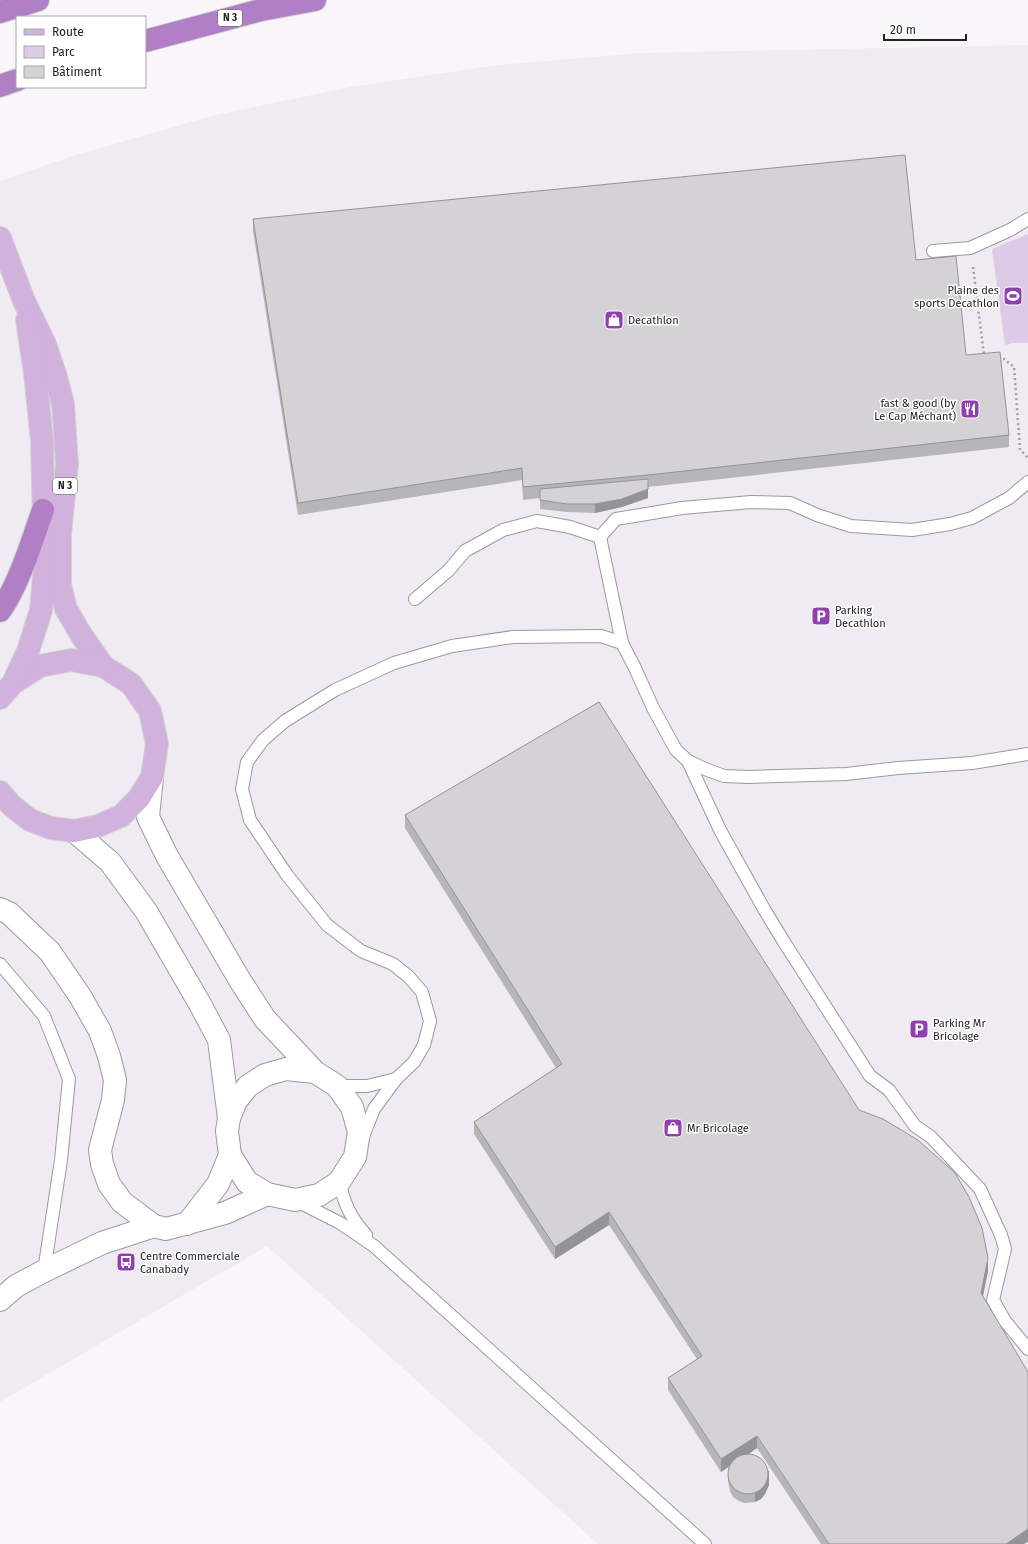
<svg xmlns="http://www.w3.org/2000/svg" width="1028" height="1544" viewBox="0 0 1028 1544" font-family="'Fira Sans',sans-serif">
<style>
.built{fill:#f0eaf3}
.green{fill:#ddcae6}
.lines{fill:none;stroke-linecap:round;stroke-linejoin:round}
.lane-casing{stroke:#9b999c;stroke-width:14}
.street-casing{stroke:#9b999c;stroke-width:24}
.primary-casing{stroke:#d3d3d3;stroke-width:24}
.highway-casing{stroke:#d3d3d3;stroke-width:24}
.path{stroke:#a09fa1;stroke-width:2.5;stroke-dasharray:2 3;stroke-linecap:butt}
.lane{stroke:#fff;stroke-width:12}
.street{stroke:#fff;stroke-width:22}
.primary{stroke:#d0b2dc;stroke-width:22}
.highway{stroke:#b07fc5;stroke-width:22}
.wall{fill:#b6b5b7}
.shaded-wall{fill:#949395}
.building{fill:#d4d2d5;stroke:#949395}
.labels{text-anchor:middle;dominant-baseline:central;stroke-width:3;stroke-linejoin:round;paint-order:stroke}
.shield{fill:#fff;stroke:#666566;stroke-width:1}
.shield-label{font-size:10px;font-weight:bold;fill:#242324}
.poi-label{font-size:11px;fill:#242324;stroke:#fff;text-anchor:start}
</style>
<rect width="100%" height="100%" fill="#f8f6f9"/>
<polygon class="built" points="1028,45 1028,1544 598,1544 267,1246 0,1402 0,181 73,156 211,116 356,86 499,65 640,53"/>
<polygon class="green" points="1028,234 1028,343 1012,343 1005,345 992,249"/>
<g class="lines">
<defs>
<g id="lane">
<polyline points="933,251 970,248 1010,230 1028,219"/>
<polyline points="600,537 616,519 682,508 751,502 790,503 817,515 851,526 912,530 950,524 972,518 1009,498 1028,482"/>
<polyline points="415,599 448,571 465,551 503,530 537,521 570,527 600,537 622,643"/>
<polyline points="688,761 720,830 764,909 784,942 870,1076 889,1090 915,1126 931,1137 980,1189 1001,1235 1005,1249 993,1300 1005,1321 1028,1349"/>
<polyline points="0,964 44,1016 69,1079 61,1160 44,1271"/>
<polyline points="337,1086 367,1086 396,1079"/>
<polyline points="362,1139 374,1109 396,1079 414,1062 424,1045 430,1021 422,992 409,977 393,964 361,951 327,925 287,875 250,820 242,789 247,762 263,740 285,721 335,690 394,663 452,646 513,637 601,636 622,643 635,668 653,708 676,750 688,761 705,769 724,776 749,777 846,774 898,768 972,763 1028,754"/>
<path d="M339 1182C345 1205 350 1217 366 1235"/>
<polyline points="297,1201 340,1223 374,1246 705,1544"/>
</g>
<g id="street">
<polyline points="152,777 148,817 167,856 241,982 265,1019 315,1072 337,1086 352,1107 359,1132 355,1157 339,1182 319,1195 295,1200 267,1194 247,1182 230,1155 227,1131 229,1118 236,1101 248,1086 265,1075 286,1069 315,1072"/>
<polyline points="74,831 110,862 146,911 200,1004 219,1040 229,1118"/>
<polyline points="0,909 9,913 50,952 80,996 100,1031 109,1056 115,1080 113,1100 100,1150 102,1164 109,1184 122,1202 154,1226 166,1229 225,1213 267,1194"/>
<polyline points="187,1224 218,1184 230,1155"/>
<polyline points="0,1300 16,1286 44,1271 102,1243 154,1226"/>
</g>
<g id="primary">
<polyline points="0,238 24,301 45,344 56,377 63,404 67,464 60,534 60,585 66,609 82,636 103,666 131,684 150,711 157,744 152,777 139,798 121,816 98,826 74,831 51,828 30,820 12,806 0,792"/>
<polyline points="13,683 40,666 71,660 103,666"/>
<polyline points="0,698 13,683 28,651 41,610 45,566 42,441 35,373 27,320"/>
</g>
<g id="highway">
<polyline points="0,12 38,0"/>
<polyline points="145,41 261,10 315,0"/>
<polyline points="0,86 17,80"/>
<path d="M0 611C19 585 32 540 43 510"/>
</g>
</defs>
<use href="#lane" class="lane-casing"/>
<use href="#street" class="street-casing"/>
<use href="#primary" class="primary-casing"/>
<use href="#highway" class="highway-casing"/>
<g class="path">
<polyline points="973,267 984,355"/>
<polyline points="998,359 1004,359 1014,367 1020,449 1028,458"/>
</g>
<use href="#lane" class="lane"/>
<use href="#street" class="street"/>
<use href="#primary" class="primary"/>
<use href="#highway" class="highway"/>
</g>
<g class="wall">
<polygon points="253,219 916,260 1009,435 1009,447 648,487 648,498 622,507 595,513 567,512 540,509 540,498 523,500 522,480 298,515 253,231"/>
<polygon points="405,815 859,1110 988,1271 983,1296 1024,1544 821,1544 757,1448 749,1454 769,1485 765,1494 761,1499 755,1502 745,1503 739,1501 733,1497 730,1491 728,1481 728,1473 729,1466 721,1472 668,1390 668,1378 697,1359 609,1225 555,1259 474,1134 474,1122 556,1068 405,828"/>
</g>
<g class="shaded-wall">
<polygon points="648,489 648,498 622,507 595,513 595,504"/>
<polygon points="609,1212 609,1225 555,1259 555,1247"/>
<polygon points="988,1258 988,1271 981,1306 981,1293"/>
<polygon points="757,1436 757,1448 721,1472 721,1459"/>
<polygon points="769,1470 769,1485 765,1494 761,1499 755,1502 755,1493"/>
<polygon points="1028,1529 1028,1542 1024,1544 1006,1544"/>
</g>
<g class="building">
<polygon points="905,155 916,260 956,256 966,355 1000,352 1009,435 648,475 523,487 522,468 298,503 253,219"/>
<polygon points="648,479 648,489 622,499 595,504 567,504 540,500 540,489"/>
<polygon points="599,702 859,1110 883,1119 918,1140 955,1173 969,1197 982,1228 988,1258 981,1293 1028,1372 1028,1529 1006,1544 829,1544 757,1436 721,1459 668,1378 702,1356 609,1212 555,1247 474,1122 562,1064 405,815"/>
<circle cx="748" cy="1474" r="20"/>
</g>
<defs>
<symbol id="stadium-square" viewBox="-11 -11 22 22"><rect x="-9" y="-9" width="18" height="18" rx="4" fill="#903faf" stroke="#fff"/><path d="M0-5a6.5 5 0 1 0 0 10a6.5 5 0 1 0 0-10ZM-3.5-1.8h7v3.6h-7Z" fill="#fff"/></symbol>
<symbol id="shop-square" viewBox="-11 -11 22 22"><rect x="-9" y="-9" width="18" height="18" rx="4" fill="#903faf" stroke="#fff"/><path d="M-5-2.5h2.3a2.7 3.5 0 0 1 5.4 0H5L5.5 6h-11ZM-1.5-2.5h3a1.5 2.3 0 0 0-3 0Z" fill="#fff"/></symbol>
<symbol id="restaurant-square" viewBox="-11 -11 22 22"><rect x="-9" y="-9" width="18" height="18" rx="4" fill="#903faf" stroke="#fff"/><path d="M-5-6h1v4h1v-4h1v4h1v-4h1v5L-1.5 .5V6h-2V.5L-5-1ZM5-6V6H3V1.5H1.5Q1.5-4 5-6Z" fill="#fff"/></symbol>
<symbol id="parking-square" viewBox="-11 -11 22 22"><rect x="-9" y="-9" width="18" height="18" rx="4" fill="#903faf" stroke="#fff"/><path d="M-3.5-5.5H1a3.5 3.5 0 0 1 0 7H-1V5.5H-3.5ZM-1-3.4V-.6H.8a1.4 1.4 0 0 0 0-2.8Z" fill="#fff"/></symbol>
<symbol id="bus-square" viewBox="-11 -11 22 22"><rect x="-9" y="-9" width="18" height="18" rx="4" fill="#903faf" stroke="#fff"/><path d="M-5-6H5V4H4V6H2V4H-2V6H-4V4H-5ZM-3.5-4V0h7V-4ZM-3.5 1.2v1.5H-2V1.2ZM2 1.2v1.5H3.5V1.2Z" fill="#fff"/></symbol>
</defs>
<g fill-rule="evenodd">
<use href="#stadium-square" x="1002" y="285" width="22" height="22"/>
<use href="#shop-square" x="603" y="309" width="22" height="22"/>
<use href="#restaurant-square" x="959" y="398" width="22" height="22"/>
<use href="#parking-square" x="810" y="605" width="22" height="22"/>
<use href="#parking-square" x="908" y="1018" width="22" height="22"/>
<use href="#shop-square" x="662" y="1117" width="22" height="22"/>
<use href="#bus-square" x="115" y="1251" width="22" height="22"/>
</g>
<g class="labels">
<g class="shield">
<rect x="218" y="10" width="24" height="16" rx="3"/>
<rect x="53" y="478" width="24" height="16" rx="3"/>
</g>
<g class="shield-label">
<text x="230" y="18">N 3</text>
<text x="65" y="486">N 3</text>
</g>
<g class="poi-label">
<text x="999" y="290" text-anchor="end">Plaine des<tspan x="999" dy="13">sports Decathlon</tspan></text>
<text x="628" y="320">Decathlon</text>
<text x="956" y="403" text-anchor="end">fast &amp; good (by<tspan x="956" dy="13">Le Cap Méchant)</tspan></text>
<text x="835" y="610">Parking<tspan x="835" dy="13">Decathlon</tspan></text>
<text x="933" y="1023">Parking Mr<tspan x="933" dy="13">Bricolage</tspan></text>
<text x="687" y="1128">Mr Bricolage</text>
<text x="140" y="1256">Centre Commerciale<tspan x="140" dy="13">Canabady</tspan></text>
</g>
</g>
<rect x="16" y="16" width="130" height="72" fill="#ffffff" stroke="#a7a7a7"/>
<rect x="24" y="29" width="20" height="6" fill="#d0b2dc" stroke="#a7a7a7"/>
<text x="52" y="36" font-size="12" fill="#242324">Route</text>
<rect x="24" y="46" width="20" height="12" fill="#ddcae6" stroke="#a7a7a7"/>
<text x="52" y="56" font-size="12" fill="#242324">Parc</text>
<rect x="24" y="66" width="20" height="12" fill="#d4d2d5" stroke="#a7a7a7"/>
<text x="52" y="76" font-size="12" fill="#242324">Bâtiment</text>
<path d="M884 34v6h82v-6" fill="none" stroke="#242324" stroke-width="2"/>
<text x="890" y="34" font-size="12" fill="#242324" stroke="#ffffff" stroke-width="3" paint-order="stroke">20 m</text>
</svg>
